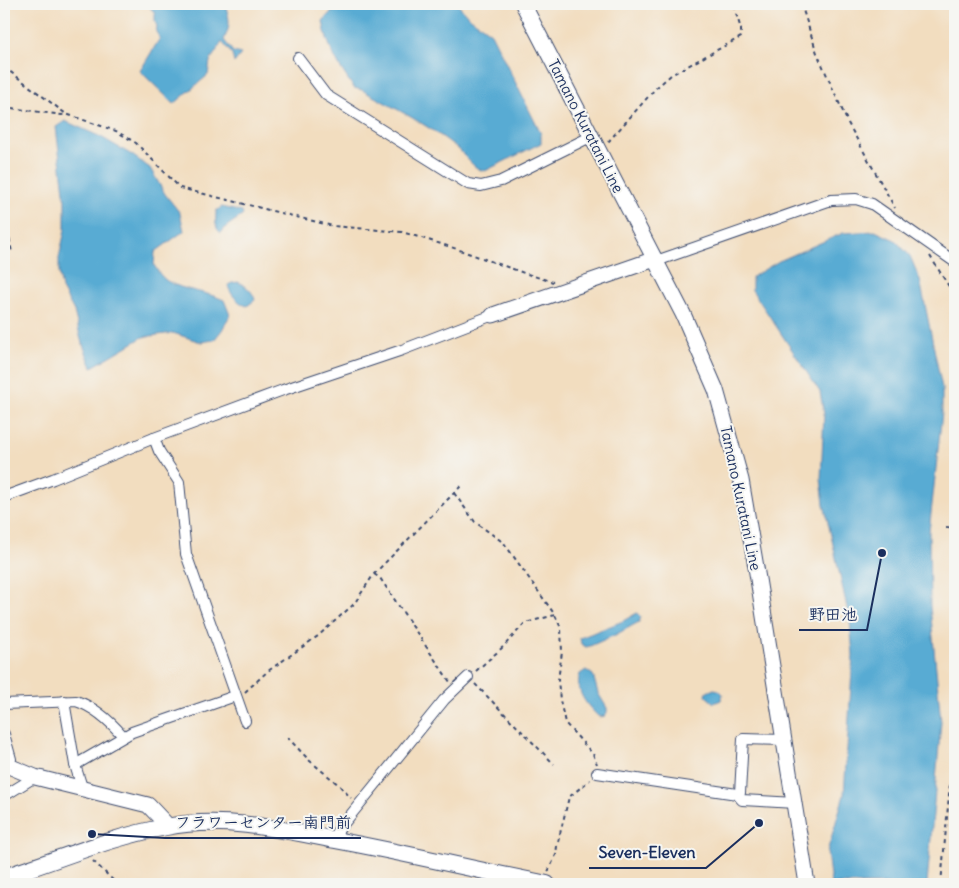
<svg xmlns="http://www.w3.org/2000/svg" width="959" height="888" viewBox="0 0 959 888" font-family="Delius,'Klee One',sans-serif">
<style>
.water{fill:#58abd3;stroke:#3a6d98}
.lines{fill:none;stroke-linecap:round;stroke-linejoin:round}
.street-casing{stroke:#3b496d;stroke-width:12}
.secondary-casing{stroke:#3b496d;stroke-width:17}
.primary-casing{stroke:#3b496d;stroke-width:18}
.path{stroke:#3b496d;stroke-width:2;stroke-dasharray:4 4;stroke-linecap:butt}
.street{stroke:#fff;stroke-width:10}
.secondary{stroke:#fff;stroke-width:15}
.primary{stroke:#fff;stroke-width:16}
.labels{text-anchor:middle;dominant-baseline:central;stroke-width:4;stroke-linejoin:round;paint-order:stroke}
.street-label{font-size:15px;fill:#1b2f5e;stroke:#f6f6f2}
.leader{fill:none;stroke:#1b2f5e;stroke-width:2}
.callout-dot{fill:#1b2f5e;stroke:#f6f6f2;stroke-width:2}
.callout-label{font-size:16px;text-anchor:middle;font-weight:bold;fill:#1b2f5e;stroke:#f6f6f2;stroke-width:4;stroke-linejoin:round;paint-order:stroke}
</style>
<rect width="100%" height="100%" fill="#f6f6f2"/>
<filter id="ink" filterUnits="userSpaceOnUse"><feTurbulence type="fractalNoise" baseFrequency=".02" numOctaves="2"/><feDisplacementMap in="SourceGraphic" scale="10" xChannelSelector="R" yChannelSelector="G"/><feConvolveMatrix kernelMatrix="1 2 1 2 8 2 1 2 1" color-interpolation-filters="sRGB"/></filter>
<filter id="wash" filterUnits="userSpaceOnUse"><feTurbulence type="fractalNoise" baseFrequency=".0096" numOctaves="4" result="noise"/><feDisplacementMap in="SourceGraphic" scale="20" xChannelSelector="R" yChannelSelector="G"/><feGaussianBlur stdDeviation="1.12" result="paint"/><feColorMatrix in="noise" values="0 0 0 0 0 0 0 0 0 0 0 0 0 0 0 0 0 1.4 0 .05"/><feComposite in="paint" operator="in"/></filter>
<g filter="url(#wash)">
<rect width="100%" height="100%" fill="#f2ddbf"/>
<g class="water">
<path d="M147 4H225C230 20 231 24 224 40L233 52 241 54 234 63 232 54 222 42 210 61 208 75 174 104 140 71 160 38 156 32 157 26 155 22V13Z"/>
<path d="M352 4H457L468 16 491 33 541 134V143L485 171C472 169 466 155 456 147 427 124 394 108 362 90L354 88C339 67 327 47 323 21L330 13Z"/>
<path d="M65 121 101 137 132 155 150 168 165 194 180 213 184 231 155 252 154 265C157 270 161 277 167 281 184 291 205 291 224 300L230 315 222 330 214 340 201 342 173 333 143 337 92 367 81 340 74 311 62 289 59 273V258L65 230V200L56 127Z"/>
<path d="M222 207 242 212 243 215 227 226 221 233C214 228 216 219 216 211Z"/>
<polygon points="875,231 895,240 910,256 920,280 942,388 942,413 929,532 930,606 941,722 927,884 831,884 827,852 844,795 853,655 850,621 824,504 821,479 824,414 820,392 752,290 752,277 779,261 843,233"/>
<path d="M238 282C246 286 253 291 255 300L247 306C239 304 229 293 228 285L232 283Z"/>
<polygon points="637,613 641,617 639,622 615,635 590,646 586,647 581,644 580,638 623,621"/>
<path d="M586 670 593 675 598 693 607 708V712L605 716 599 717C587 706 574 690 580 674Z"/>
<polygon points="714,689 719,690 723,694 721,700 714,703 706,696 707,692"/>
</g>
</g>
<g filter="url(#ink)">
<g class="lines">
<defs>
<g id="street">
<polyline points="298,58 326,95 468,184 481,186 501,181 592,136"/>
<polyline points="655,259 662,259 831,200 856,199 872,204 955,262"/>
<polyline points="154,438 159,451 179,482 186,554 245,721"/>
<polyline points="4,497 53,479 154,438 283,390 402,350 493,315"/>
<polyline points="64,701 75,765 81,784 81,789"/>
<path d="M4 704 76 701C95 707 110 721 123 736"/>
<polyline points="4,734 11,759 9,766"/>
<polyline points="75,765 132,732 235,696"/>
<polyline points="597,773 737,794 742,800 795,803"/>
<polyline points="739,795 740,793 743,739 784,740"/>
<polyline points="4,796 35,777"/>
<polyline points="336,840 336,833 444,700 468,677"/>
</g>
<g id="secondary">
<polyline points="523,4 683,314 716,390 741,480 758,579 807,884"/>
<polyline points="493,315 655,259"/>
<polyline points="4,764 35,777 148,805 168,826"/>
</g>
<path id="primary" d="M4 877C58 860 110 837 166 827 223 816 280 829 335 840 406 853 476 870 547 884"/>
</defs>
<use href="#street" class="street-casing"/>
<use href="#secondary" class="secondary-casing"/>
<use href="#primary" class="primary-casing"/>
<g class="path">
<polyline points="801,4 817,53 848,123 895,208"/>
<polyline points="4,67 66,114 116,131 136,143 180,188 333,226 402,232 451,247 524,273 553,282"/>
<polyline points="4,107 62,115 66,114"/>
<polyline points="608,142 656,88 671,75 741,37 741,29 733,4"/>
<polyline points="4,207 12,253"/>
<polyline points="930,256 955,296"/>
<polyline points="454,493 475,522 504,543 555,615 561,628 562,652 558,680 560,700 565,723 593,754 597,764"/>
<polyline points="946,527 955,528"/>
<polyline points="374,574 380,578 450,682"/>
<polyline points="476,671 503,647 525,623 555,615"/>
<polyline points="475,684 554,764"/>
<polyline points="245,692 268,671 318,636 354,604 374,574 461,486"/>
<polyline points="287,737 310,761 339,785 351,798"/>
<polyline points="93,861 117,884"/>
<polyline points="548,872 556,855 557,846 569,797 590,780"/>
<polyline points="941,884 955,728"/>
</g>
<use href="#street" class="street"/>
<use href="#secondary" class="secondary"/>
<use href="#primary" class="primary"/>
</g>
</g>
<g class="labels">
<g class="street-label">
<text transform="translate(586 126) rotate(63)">Tamano Kuratani Line</text>
<text transform="translate(741 498) rotate(78)">Tamano Kuratani Line</text>
</g>
</g>
<path class="leader" d="M882 553L867 630H799M92 834L165 838H361M759 823L706 868H589"/>
<g class="callout-dot">
<circle cx="882" cy="553" r="5"/>
<circle cx="92" cy="834" r="5"/>
<circle cx="759" cy="823" r="5"/>
</g>
<g class="callout-label">
<text x="833" y="620">野田池</text>
<text x="263" y="828">フラワーセンター南門前</text>
<text x="647" y="858">Seven-Eleven</text>
</g>
<rect width="959" height="888" fill="none" stroke="#f6f6f2" stroke-width="20"/>
</svg>
